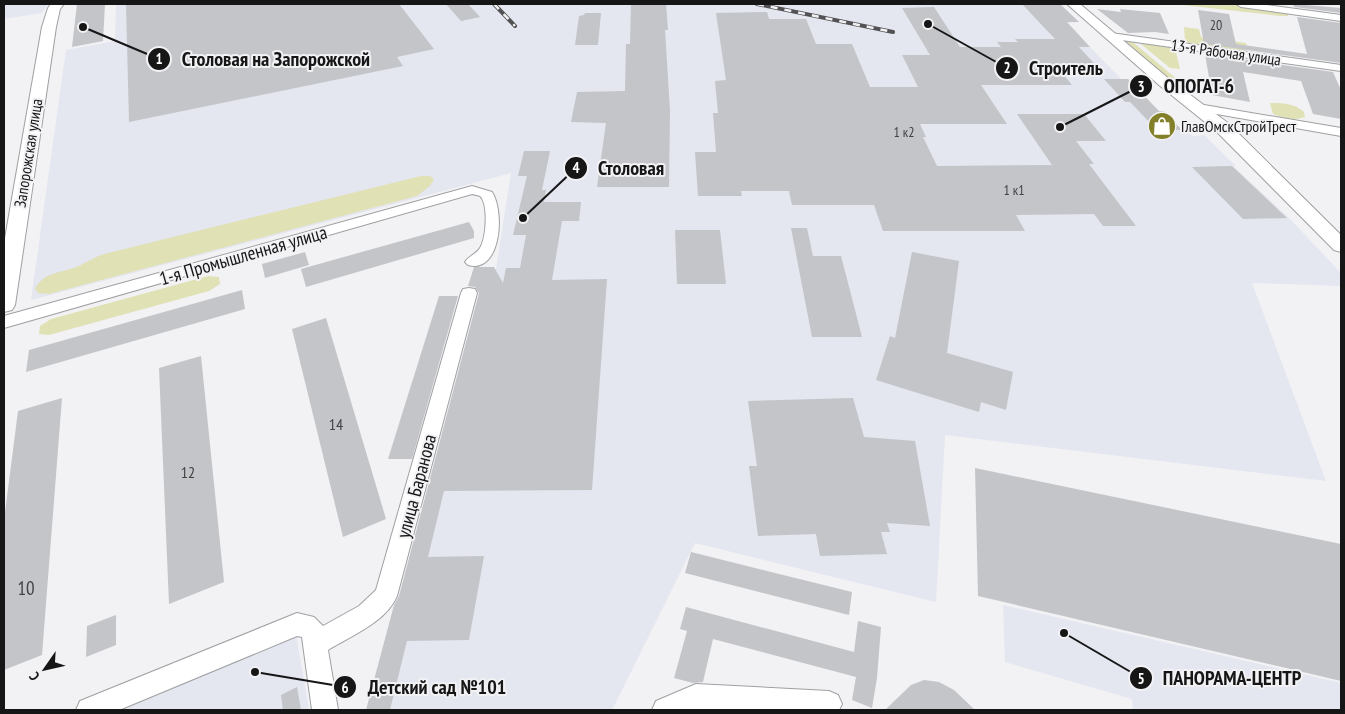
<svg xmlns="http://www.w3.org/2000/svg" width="1345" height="714" viewBox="0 0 1345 714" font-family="'PT Sans Narrow',sans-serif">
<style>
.built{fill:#e4e6f0}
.green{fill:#e1e1b6}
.building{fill:#c4c5c8}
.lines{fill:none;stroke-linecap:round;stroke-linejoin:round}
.street-casing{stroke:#9fa0a2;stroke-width:2}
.secondary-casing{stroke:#9fa0a2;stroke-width:2}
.street{fill:#fff;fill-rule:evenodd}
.secondary{fill:#fff;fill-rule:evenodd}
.rail-casing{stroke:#525254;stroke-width:4}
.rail{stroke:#f2f2f5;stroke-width:2.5;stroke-dasharray:7;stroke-linecap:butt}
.labels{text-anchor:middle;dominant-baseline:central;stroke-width:4;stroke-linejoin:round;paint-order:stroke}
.far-number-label{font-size:14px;fill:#424243}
.far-street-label{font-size:16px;fill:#161617;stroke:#f2f2f5}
.far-poi-label{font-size:16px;fill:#161617;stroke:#f2f2f5;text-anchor:start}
.number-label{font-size:16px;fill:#424243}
.street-label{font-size:19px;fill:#161617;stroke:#f2f2f5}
.near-number-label{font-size:19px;fill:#424243}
.leader{fill:none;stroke:#161617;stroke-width:2}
.callout-dot{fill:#161617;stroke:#f2f2f5;stroke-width:2}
.mark-label{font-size:15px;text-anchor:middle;font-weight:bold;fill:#fff}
.callout-label{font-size:20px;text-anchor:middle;font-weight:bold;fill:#161617;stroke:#f2f2f5;stroke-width:4;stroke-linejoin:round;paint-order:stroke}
</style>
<rect width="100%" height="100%" fill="#f2f2f5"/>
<g class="built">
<polygon points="4,4 48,4 42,13 4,19"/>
<polygon points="116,4 1060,4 1079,22 1067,23 1121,79 1128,79 1157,111 1163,111 1182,130 1193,136 1204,135 1236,166 1233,166 1289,218 1341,273 1341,286 1252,283 1326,481 945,435 936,602 695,543 612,710 390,710 492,295 511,173 31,300 66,50 115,41"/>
<polygon points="1003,605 1341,683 1341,710 1133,710 1132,699 1005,662"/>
<polygon points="296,634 309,710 119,710"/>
</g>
<g class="green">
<polygon points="1174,4 1232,4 1282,11 1288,14 1288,16 1280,16"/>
<polygon points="1184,27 1199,29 1201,37 1246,43 1248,50 1243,51 1189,43 1185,41"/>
<polygon points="1126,40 1134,43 1179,81 1170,80 1124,43 1124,41"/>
<polygon points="1143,43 1175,48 1180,69 1170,68 1141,44"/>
<path d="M1270 103C1283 103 1294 103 1304 112L1305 117C1294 121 1284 118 1273 114Z"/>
<path d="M421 176H430L434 179 430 186 417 196 49 294 38 293 35 289C43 272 62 273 79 266 87 262 95 257 104 254Z"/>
<polygon points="208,276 219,277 220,284 209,291 49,335 39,334 40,326 51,319"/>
</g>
<g class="building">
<polygon points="77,4 105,4 103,41 72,47"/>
<polygon points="126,4 399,4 434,49 397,57 403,66 129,122"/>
<polygon points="446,4 468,4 480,17 461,21"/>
<polygon points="631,4 666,4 668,30 665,30 670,111 669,187 597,187 606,123 571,122 577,92 625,91 626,44 630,44"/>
<polygon points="1022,4 1060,4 1079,22 1067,22 1090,47 1079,47 1103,73 1063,74 1072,85 981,85 1007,124 920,124 926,137 923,137 937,166 1052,165 1017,114 1084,114 1106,141 1076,141 1094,164 1089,164 1136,226 1103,226 1094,214 1016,215 1025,231 883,231 874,205 792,205 789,191 741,191 742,196 698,196 695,152 716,152 713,113 718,113 715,81 726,80 716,13 767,12 769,19 806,19 816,44 852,44 870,87 918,87 902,55 930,55 902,8 934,7 960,47 1001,47 997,42 1018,42 1015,39 1055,39"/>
<polygon points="1293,4 1341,8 1341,13 1294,7"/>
<polygon points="1097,9 1121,12 1120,9 1160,13 1169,34 1155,32 1128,33"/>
<polygon points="1198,10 1229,14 1236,44 1307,54 1297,17 1341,23 1341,63 1204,44"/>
<polygon points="585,13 601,13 598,45 575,45 579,16 584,15"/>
<polygon points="1205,54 1333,72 1341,90 1341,119 1313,114 1301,81 1243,72 1250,102 1212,95"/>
<polygon points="1104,79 1128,79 1159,111 1163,111 1182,130 1157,130 1130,102 1125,102"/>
<polygon points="524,151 550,151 542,190 546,190 544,202 581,202 579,221 562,221 552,280 607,279 592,490 444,491 428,557 484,556 469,640 407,641 390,710 366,710 394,605 399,596 479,293 475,287 468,286 474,267 494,267 503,283 506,268 520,268 526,235 513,235 527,176 518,176"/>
<polygon points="1232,166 1287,218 1243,219 1192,167"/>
<polygon points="469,222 474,231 474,238 306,287 301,269"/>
<polygon points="791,228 807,228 813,256 841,256 862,337 812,337"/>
<polygon points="675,230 720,230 726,284 677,284"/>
<polygon points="305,252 309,265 265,278 262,264"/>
<polygon points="912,252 959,261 947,353 1013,372 1006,410 981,402 979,412 876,380 890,336 895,338"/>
<polygon points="242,290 245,309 26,372 29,350"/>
<polygon points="439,296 458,296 412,459 388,459"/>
<polygon points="326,318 386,519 343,537 292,329"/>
<polygon points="201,356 224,582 169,604 159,368"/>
<polygon points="62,398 42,655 4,670 4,520 18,411"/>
<polygon points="853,398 864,437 915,441 930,526 887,523 890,532 881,532 887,554 820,556 816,534 758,536 749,466 757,466 748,401"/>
<polygon points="975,468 1341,544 1341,681 978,596"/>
<polygon points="691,552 852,592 849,615 685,573"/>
<polygon points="686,607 854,652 858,621 881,627 877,678 872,708 852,700 856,677 713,639 703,682 693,683 674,678 687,631 680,629"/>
<polygon points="116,615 116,645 86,657 87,626"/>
<polygon points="924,680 939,682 954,690 975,710 885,710 911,685"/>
<polygon points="297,687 301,710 283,710 281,695"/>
</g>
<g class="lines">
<defs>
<g id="street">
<polygon points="1236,4 1259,4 1341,15 1341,21 1241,7"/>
<polygon points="1111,33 1341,65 1341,71 1107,38 1107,34"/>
<polygon points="1198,104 1341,128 1341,136 1194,110 1192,108 1194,106"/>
<path d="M472 186 492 192C505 212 501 274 468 265L465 262C469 256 476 254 480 248 486 239 489 204 480 196 478 195 475 195 472 194L4 328V316Z"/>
<path d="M469 288 475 289 477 293 397 596C386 622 351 636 328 650L338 710H312L302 637 297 636 119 710H76L80 701 297 613 314 617 323 626 359 606 376 590 461 293 463 289Z"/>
<polygon points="696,684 829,691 838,695 842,704 839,710 652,710 656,701"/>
</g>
<g id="secondary">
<polygon points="51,4 64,4 60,9 56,27 15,305 12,310 4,312 4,244 42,27 48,8"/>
<polygon points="1067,4 1080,4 1169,79 1228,123 1341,235 1341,252 1334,250 1216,131 1159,85"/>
</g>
</defs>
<use href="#street" class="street-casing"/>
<use href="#secondary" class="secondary-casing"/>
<use href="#street" class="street"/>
<use href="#secondary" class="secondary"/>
<defs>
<g id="rail">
<polyline points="494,4 515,26"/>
<polyline points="757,4 893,32"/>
</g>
</defs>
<use href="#rail" class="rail-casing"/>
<use href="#rail" class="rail"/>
</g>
<defs>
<symbol id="shop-disc" viewBox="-11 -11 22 22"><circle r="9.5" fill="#838029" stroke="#f2f2f5"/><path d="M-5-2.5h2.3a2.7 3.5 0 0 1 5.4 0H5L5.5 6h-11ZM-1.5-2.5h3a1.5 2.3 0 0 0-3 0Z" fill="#fff"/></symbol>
</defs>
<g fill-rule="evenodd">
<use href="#shop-disc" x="1146" y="110" width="32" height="32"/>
</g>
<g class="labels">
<g class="far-number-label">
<text x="1216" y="25">20</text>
<text x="904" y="132">1 к2</text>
<text x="1014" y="190">1 к1</text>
</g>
<g class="far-street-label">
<text transform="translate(1226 52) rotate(8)">13-я Рабочая улица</text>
<text transform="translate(28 153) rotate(-81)">Запорожская улица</text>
</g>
<g class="far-poi-label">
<text x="1181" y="126">ГлавОмскСтройТрест</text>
</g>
<g class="number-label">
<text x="336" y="424">14</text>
<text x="188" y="472">12</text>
</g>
<g class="street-label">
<text transform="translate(243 255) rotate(-16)">1-я Промышленная улица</text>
<text transform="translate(416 486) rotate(-75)">улица Баранова</text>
</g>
<g class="near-number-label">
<text x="26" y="588">10</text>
</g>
</g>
<path class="leader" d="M83 27L159 59M928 24L1007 68M1060 127L1141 86M523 218L576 168M1064 633L1141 678M255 672L345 687"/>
<g class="callout-dot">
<circle cx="83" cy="27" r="5"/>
<circle cx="928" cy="24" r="5"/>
<circle cx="1060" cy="127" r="5"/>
<circle cx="523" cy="218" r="5"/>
<circle cx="1064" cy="633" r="5"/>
<circle cx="255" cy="672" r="5"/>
<circle cx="159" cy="59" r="12"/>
<circle cx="1007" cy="68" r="12"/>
<circle cx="1141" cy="86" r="12"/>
<circle cx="576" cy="168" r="12"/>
<circle cx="1141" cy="678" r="12"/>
<circle cx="345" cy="687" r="12"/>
</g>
<g class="mark-label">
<text x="159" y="64">1</text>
<text x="1007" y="73">2</text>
<text x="1141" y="92">3</text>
<text x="576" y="173">4</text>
<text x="1141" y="684">5</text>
<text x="345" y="693">6</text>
</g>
<g class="callout-label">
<text x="276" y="66">Столовая на Запорожской</text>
<text x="1066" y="75">Строитель</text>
<text x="1199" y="93">ОПОГАТ-6</text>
<text x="631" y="175">Столовая</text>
<text x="1232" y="685">ПАНОРАМА-ЦЕНТР</text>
<text x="437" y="694">Детский сад №101</text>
</g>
<rect width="1345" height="714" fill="none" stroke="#161617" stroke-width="10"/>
<g transform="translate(45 669) rotate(236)" stroke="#f2f2f5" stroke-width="4" paint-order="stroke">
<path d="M0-4L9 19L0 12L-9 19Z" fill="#161617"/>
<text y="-8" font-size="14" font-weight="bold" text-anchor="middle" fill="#161617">С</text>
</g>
</svg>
